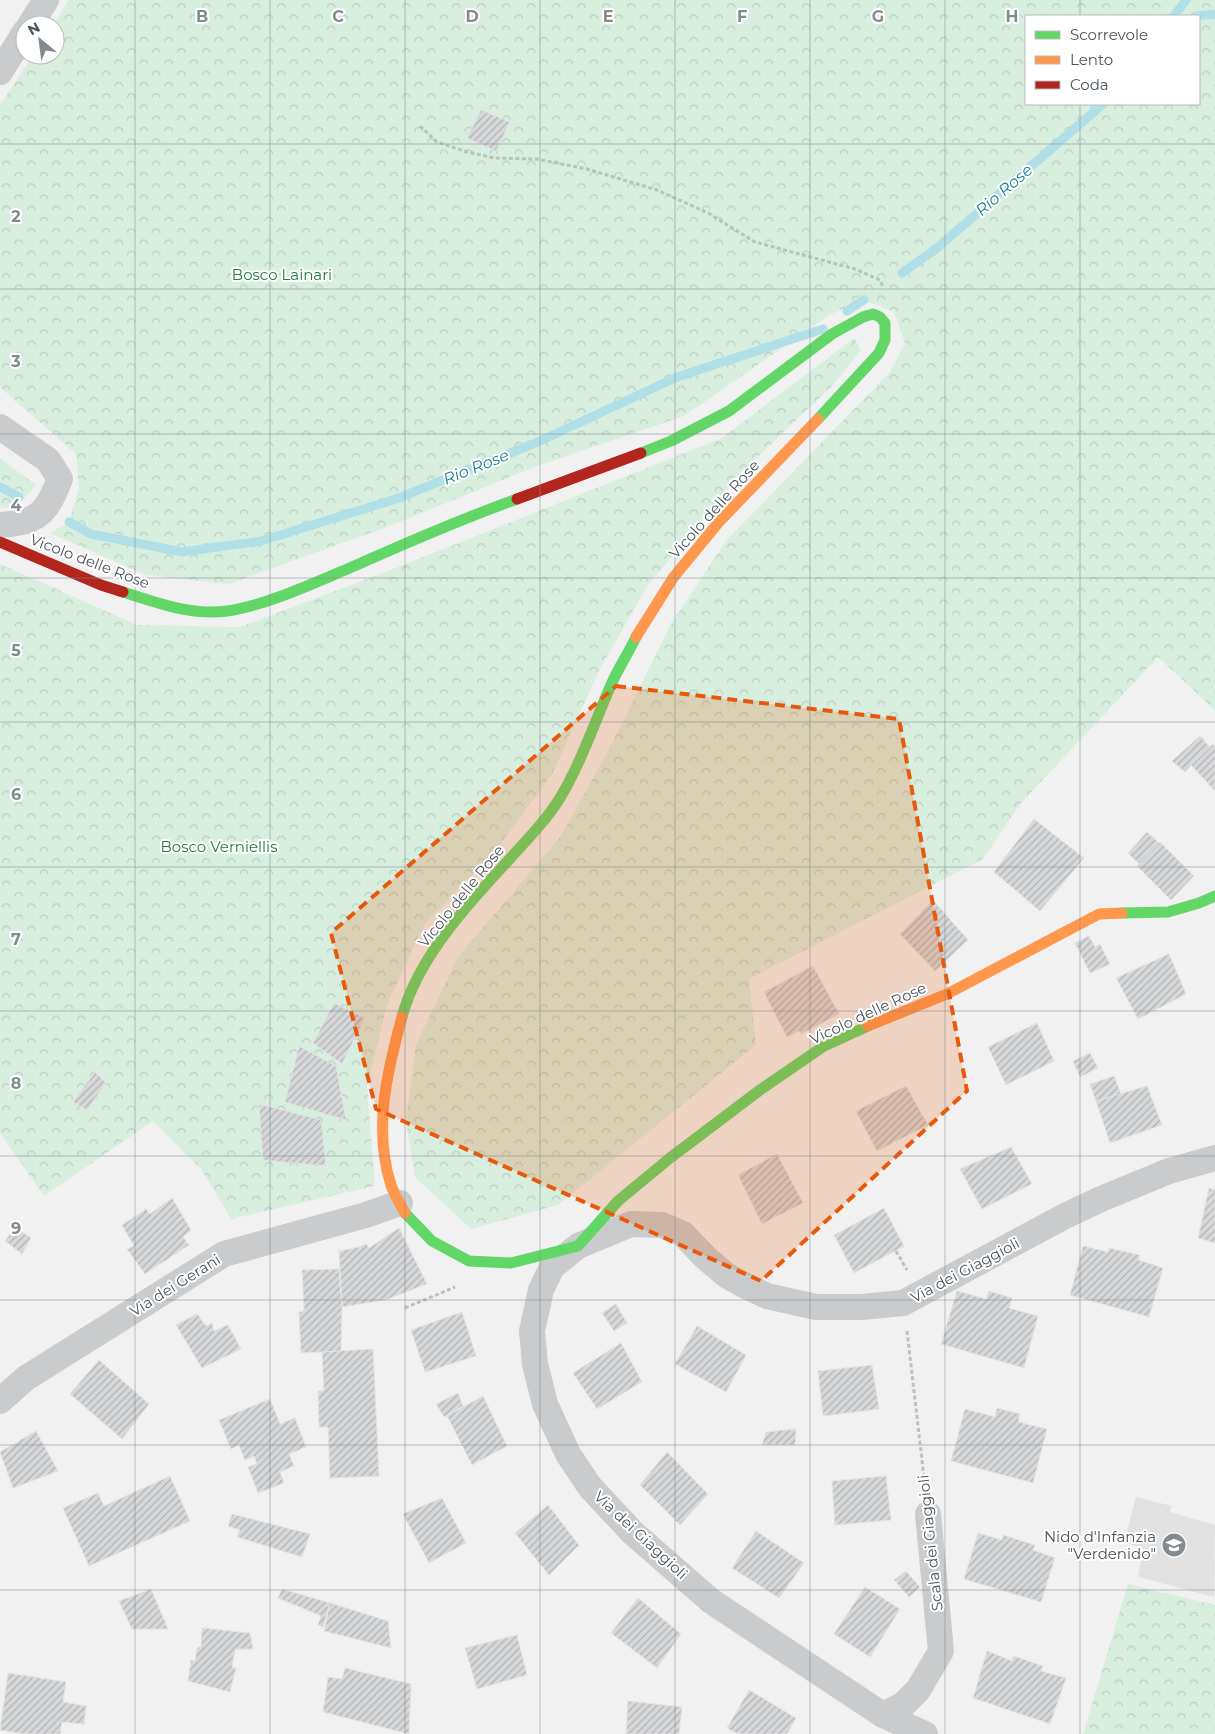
<svg xmlns="http://www.w3.org/2000/svg" width="1215" height="1734" viewBox="0 0 1215 1734" font-family="Montserrat,sans-serif">
<style>
.education{fill:#e3e2e2}
.forest{fill:url(#forest-crowns);fill-rule:evenodd}
.lines{fill:none;stroke-linecap:round;stroke-linejoin:round}
.stream{stroke:#b0dfe8;stroke-width:9}
.building{fill:url(#building-hatch);stroke:#e2e3e4}
.path{stroke:#b9c2bf;stroke-width:3;stroke-dasharray:4 2.5;stroke-linecap:butt}
.street{stroke:#c9cbcc;stroke-width:26}
.fast{stroke:#63d668;stroke-width:11}
.slow{stroke:#ff974d;stroke-width:11}
.jam{stroke:#b3261e;stroke-width:11}
.marked{fill:#e8590c;fill-opacity:0.2;stroke:#e8590c;stroke-width:4;stroke-dasharray:10 6;stroke-linejoin:round}
.grid{fill:none;stroke:#848b90;stroke-width:1;stroke-opacity:0.55}
.labels{text-anchor:middle;dominant-baseline:central;stroke-width:4;stroke-linejoin:round;paint-order:stroke}
.park-label{font-size:15px;fill:#207748;stroke:#fff}
.street-label{font-size:15px;fill:#4a545c;stroke:#fff}
.poi-label{font-size:15px;fill:#4a545c;stroke:#fff;text-anchor:end}
.water-label{font-size:16px;font-style:italic;fill:#197c90;stroke:#fff}
.grid-label{font-size:16px;text-anchor:middle;font-weight:bold;fill:#848b90;stroke:#fff;stroke-width:4;stroke-linejoin:round;paint-order:stroke}
</style>
<defs>
<pattern id="forest-crowns" width="20" height="18" patternUnits="userSpaceOnUse" patternTransform="scale(1.25)"><rect width="20" height="18" fill="#d8eedf"/><path d="M2 6a3 3 0 1 1 6 0M12 15a3 3 0 1 1 6 0" fill="none" stroke="#bbcec2"/></pattern>
<pattern id="building-hatch" width="6" height="6" patternUnits="userSpaceOnUse" patternTransform="scale(1.25)"><rect width="6" height="6" fill="#d7d8da"/><path d="M-1 1l2-2M0 6l6-6M5 7l2-2" fill="none" stroke="#b0b2b4"/></pattern>
</defs>
<rect width="100%" height="100%" fill="#f1f1f1"/>
<polygon class="education" points="1136,1497 1172,1506 1170,1512 1215,1525 1214,1597 1138,1577 1143,1549 1124,1542"/>
<g class="forest">
<path d="M69 0H1215V710L1158 657 1021 803 983 859 749 979 756 1045 558 1205 471 1229 415 1177 406 1121 416 1045 458 957 561 836 608 751 671 624 726 541 890 372 905 343 894 312 863 300 829 315 684 416 537 466 387 527 228 584 146 575 50 533 69 522 79 488 76 454 0 387V105L33 55H55V25H53ZM1026 16H1199V104H1026Z"/>
<polygon points="854,338 861,350 834,384 743,471 648,585 601,667 552,774 500,845 424,925 387,1005 367,1086 375,1186 231,1219 201,1169 153,1121 44,1196 0,1133 0,564 137,625 240,627 388,571 722,438"/>
<polygon points="0,458 36,485 17,506 0,508"/>
<polygon points="1128,1584 1215,1605 1215,1734 1083,1734"/>
</g>
<g class="lines">
<g class="stream">
<polyline points="1174,16 1186,0"/>
<polyline points="1195,16 1215,14"/>
<polyline points="902,273 937,248 1103,104"/>
<polyline points="847,311 864,300"/>
<polyline points="0,487 19,497"/>
<polyline points="69,522 91,534 182,552 261,541 396,499 538,442 677,377 823,329"/>
</g>
</g>
<g class="building">
<polygon points="481,110 510,122 496,151 467,138"/>
<polygon points="1200,736 1210,747 1185,772 1172,761"/>
<polygon points="1213,744 1215,746 1215,791 1191,765"/>
<polygon points="1034,819 1084,858 1040,911 994,872"/>
<polygon points="1147,832 1159,843 1139,864 1128,853"/>
<polygon points="1160,842 1194,876 1171,900 1137,866"/>
<polygon points="933,900 968,940 935,971 900,934"/>
<polygon points="1089,936 1095,947 1100,944 1110,964 1090,973 1075,943"/>
<polygon points="1169,954 1186,994 1138,1019 1116,978"/>
<polygon points="813,966 839,1014 801,1034 799,1031 787,1037 764,992"/>
<polygon points="334,1003 365,1018 342,1064 313,1043"/>
<polygon points="1037,1023 1054,1061 1006,1085 988,1047"/>
<polygon points="299,1046 336,1066 346,1120 285,1102"/>
<polygon points="1090,1053 1098,1068 1080,1077 1073,1061"/>
<polygon points="95,1072 106,1083 87,1110 73,1102"/>
<polygon points="1114,1076 1121,1094 1096,1101 1090,1084"/>
<polygon points="906,1086 928,1125 877,1151 856,1111"/>
<polygon points="1147,1086 1162,1125 1110,1143 1096,1101"/>
<polygon points="259,1104 321,1120 326,1166 263,1160"/>
<polygon points="1011,1147 1032,1184 982,1209 960,1169"/>
<polygon points="777,1154 803,1203 762,1224 738,1175"/>
<polygon points="1209,1188 1215,1190 1215,1243 1198,1238"/>
<polygon points="172,1198 191,1230 183,1237 189,1245 145,1274 127,1249 134,1246 122,1225 146,1209 150,1214"/>
<polygon points="884,1208 904,1246 854,1273 834,1235"/>
<polygon points="15,1227 31,1238 22,1254 5,1241"/>
<polygon points="399,1228 427,1284 385,1300 342,1307 339,1251 359,1247 366,1244 369,1248"/>
<polygon points="1083,1246 1108,1252 1109,1248 1140,1255 1138,1260 1163,1268 1149,1317 1070,1295"/>
<polygon points="339,1269 342,1307 341,1351 301,1353 299,1312 304,1311 302,1270"/>
<polygon points="957,1291 986,1299 989,1291 1012,1298 1009,1308 1038,1316 1024,1368 941,1344"/>
<polygon points="616,1304 627,1323 614,1331 602,1313"/>
<polygon points="462,1312 476,1356 425,1372 411,1330"/>
<polygon points="197,1314 206,1326 212,1323 214,1331 228,1325 241,1349 202,1368 176,1325"/>
<polygon points="697,1326 746,1355 726,1392 675,1364"/>
<polygon points="621,1343 642,1382 597,1409 573,1373"/>
<polygon points="373,1349 379,1476 330,1478 328,1427 319,1427 318,1391 324,1391 322,1352"/>
<polygon points="99,1360 149,1404 122,1439 70,1394"/>
<polygon points="872,1365 879,1409 823,1416 818,1371"/>
<polygon points="458,1393 463,1406 444,1417 436,1404"/>
<polygon points="483,1396 507,1446 472,1465 447,1416"/>
<polygon points="270,1399 280,1424 295,1418 306,1447 289,1454 294,1466 280,1472 284,1483 258,1493 248,1467 257,1464 254,1456 245,1460 239,1445 231,1449 219,1420"/>
<polygon points="997,1408 1020,1414 1018,1422 1047,1429 1033,1483 951,1461 965,1409 995,1417"/>
<polygon points="796,1429 795,1445 762,1445 766,1432"/>
<polygon points="36,1431 58,1471 13,1488 0,1452"/>
<polygon points="667,1452 708,1494 680,1525 640,1485"/>
<polygon points="170,1476 190,1521 89,1566 63,1508 98,1493 104,1506"/>
<polygon points="886,1476 891,1520 835,1525 832,1481"/>
<polygon points="442,1498 466,1543 429,1563 403,1514"/>
<polygon points="548,1505 579,1545 549,1575 515,1533"/>
<polygon points="232,1514 310,1534 302,1557 237,1537 240,1530 228,1526"/>
<polygon points="756,1531 804,1563 779,1598 732,1568"/>
<polygon points="978,1533 1002,1540 1003,1535 1035,1545 1033,1550 1055,1558 1041,1602 964,1579"/>
<polygon points="906,1571 920,1587 909,1597 894,1580"/>
<polygon points="865,1587 900,1609 870,1657 834,1634"/>
<polygon points="151,1589 168,1629 132,1629 119,1601"/>
<polygon points="282,1589 330,1603 323,1627 318,1625 321,1616 278,1598"/>
<polygon points="638,1598 681,1634 657,1668 611,1633"/>
<polygon points="330,1603 388,1621 391,1648 324,1631"/>
<polygon points="202,1628 250,1633 253,1649 235,1649 232,1667 236,1668 230,1692 188,1681 191,1660 195,1661 197,1648 201,1646"/>
<polygon points="517,1635 527,1675 477,1689 465,1648"/>
<polygon points="987,1651 1012,1661 1014,1656 1043,1666 1041,1671 1066,1678 1050,1724 973,1698"/>
<polygon points="345,1668 411,1684 409,1734 323,1712 328,1677 342,1679"/>
<polygon points="8,1673 66,1682 63,1702 86,1706 84,1724 62,1722 60,1734 25,1734 0,1730"/>
<polygon points="749,1690 796,1718 787,1734 738,1734 727,1728"/>
<polygon points="628,1701 682,1707 679,1734 626,1734"/>
</g>
<g class="lines">
<g class="path">
<polyline points="420,126 437,142 464,151 494,158 536,159 587,169 657,190 708,213 755,242 855,269 880,280 883,287"/>
<polyline points="896,1251 907,1270"/>
<polyline points="405,1308 455,1287"/>
<polyline points="907,1331 925,1486"/>
</g>
<g class="street">
<polyline points="30,25 46,0"/>
<polyline points="0,72 25,32"/>
<path d="M0 427 48 460 60 479C46 514 39 522 0 525"/>
<polyline points="0,1401 26,1378 224,1254 366,1215 400,1203"/>
<polyline points="883,1715 903,1705 918,1690 941,1651 928,1514"/>
<polyline points="925,1734 883,1715 711,1601 633,1533 590,1487 568,1454 545,1404 535,1364 532,1331 541,1290 552,1267 578,1246 631,1224 662,1225 683,1234 705,1257 726,1275 746,1286 767,1296 816,1307 862,1307 903,1303 1065,1216 1101,1199 1169,1171 1215,1158"/>
</g>
<g class="fast">
<polyline points="641,453 671,441 729,411 832,334 863,317 873,314 880,317 885,323 885,340 879,353 818,419"/>
<path d="M123 592C156 602 191 616 227 611 265 606 316 582 352 567 406 543 461 519 517 499"/>
<polyline points="1122,913 1168,912 1199,903 1215,896"/>
<path d="M402 1017C417 960 465 907 505 864 524 843 545 822 560 798 581 763 594 724 610 687 617 670 628 654 636 637"/>
<polyline points="405,1213 432,1241 469,1261 511,1263 578,1246 618,1201 670,1158 760,1090 824,1046 868,1026"/>
</g>
<g class="slow">
<polyline points="636,637 673,578 718,523 818,419"/>
<path d="M402 1017C387 1072 373 1129 391 1185 394 1194 400 1204 405 1213"/>
<polyline points="868,1026 947,994 1099,914 1122,913"/>
</g>
<g class="jam">
<polyline points="517,499 641,453"/>
<polyline points="0,542 101,585 123,592"/>
</g>
</g>
<path class="marked" d="M616 686 899 719 967 1091 761 1281 376 1109 331 933Z"/>
<path class="grid" d="M135 0V1734M270 0V1734M405 0V1734M540 0V1734M675 0V1734M810 0V1734M945 0V1734M1080 0V16M1080 104V1734M0 144H1215M0 289H1215M0 434H1215M0 578H1215M0 722H1215M0 867H1215M0 1011H1215M0 1156H1215M0 1300H1215M0 1445H1215M0 1590H1215"/>
<defs>
<symbol id="school-disc" viewBox="-11 -11 22 22"><circle r="9.5" fill="#848b90" stroke="#fff"/><path d="M0-5L7-2L0 1L-7-2ZM-4 1L0 2.5L4 1V4Q0 6-4 4Z" fill="#fff"/></symbol>
</defs>
<g fill-rule="evenodd">
<use href="#school-disc" x="1160" y="1531" width="28" height="28"/>
</g>
<g class="labels">
<g class="park-label">
<text x="282" y="274">Bosco Lainari</text>
<text x="219" y="846">Bosco Verniellis</text>
</g>
<g class="street-label">
<text transform="translate(714 509) rotate(-48)">Vicolo delle Rose</text>
<text transform="translate(90 561) rotate(21)">Vicolo delle Rose</text>
<text transform="translate(461 896) rotate(-51)">Vicolo delle Rose</text>
<text transform="translate(868 1013) rotate(-25)">Vicolo delle Rose</text>
<text transform="translate(965 1270) rotate(-28)">Via dei Giaggioli</text>
<text transform="translate(175 1285) rotate(-32)">Via dei Gerani</text>
<text transform="translate(641 1535) rotate(43)">Via dei Giaggioli</text>
<text transform="translate(930 1543) rotate(-96)">Scala dei Giaggioli</text>
</g>
<g class="poi-label">
<text x="1156" y="1536">Nido d'Infanzia<tspan x="1156" dy="17">"Verdenido"</tspan></text>
</g>
<g class="water-label">
<text transform="translate(1004 190) rotate(-41)">Rio Rose</text>
<text transform="translate(476 467) rotate(-22)">Rio Rose</text>
</g>
</g>
<g class="grid-label">
<text x="202" y="22">B</text>
<text x="338" y="22">C</text>
<text x="472" y="22">D</text>
<text x="608" y="22">E</text>
<text x="742" y="22">F</text>
<text x="878" y="22">G</text>
<text x="1012" y="22">H</text>
<text x="16" y="222">2</text>
<text x="16" y="367">3</text>
<text x="16" y="511">4</text>
<text x="16" y="656">5</text>
<text x="16" y="800">6</text>
<text x="16" y="945">7</text>
<text x="16" y="1089">8</text>
<text x="16" y="1234">9</text>
</g>
<rect x="1025" y="15" width="175" height="90" fill="#ffffff" stroke="#b7bbbe"/>
<rect x="1035" y="31" width="25" height="8" fill="#63d668" stroke="#b7bbbe"/>
<text x="1070" y="40" font-size="15" fill="#4a545c">Scorrevole</text>
<rect x="1035" y="56" width="25" height="8" fill="#ff974d" stroke="#b7bbbe"/>
<text x="1070" y="65" font-size="15" fill="#4a545c">Lento</text>
<rect x="1035" y="81" width="25" height="8" fill="#b3261e" stroke="#b7bbbe"/>
<text x="1070" y="90" font-size="15" fill="#4a545c">Coda</text>
<g transform="translate(40 40) rotate(331)"><circle r="24" fill="#ffffff" stroke="#b7bbbe"/>
<path d="M0-4L9 19L0 12L-9 19Z" fill="#848b90"/>
<text y="-8" font-size="14" font-weight="bold" text-anchor="middle" fill="#4a545c">N</text>
</g>
</svg>
